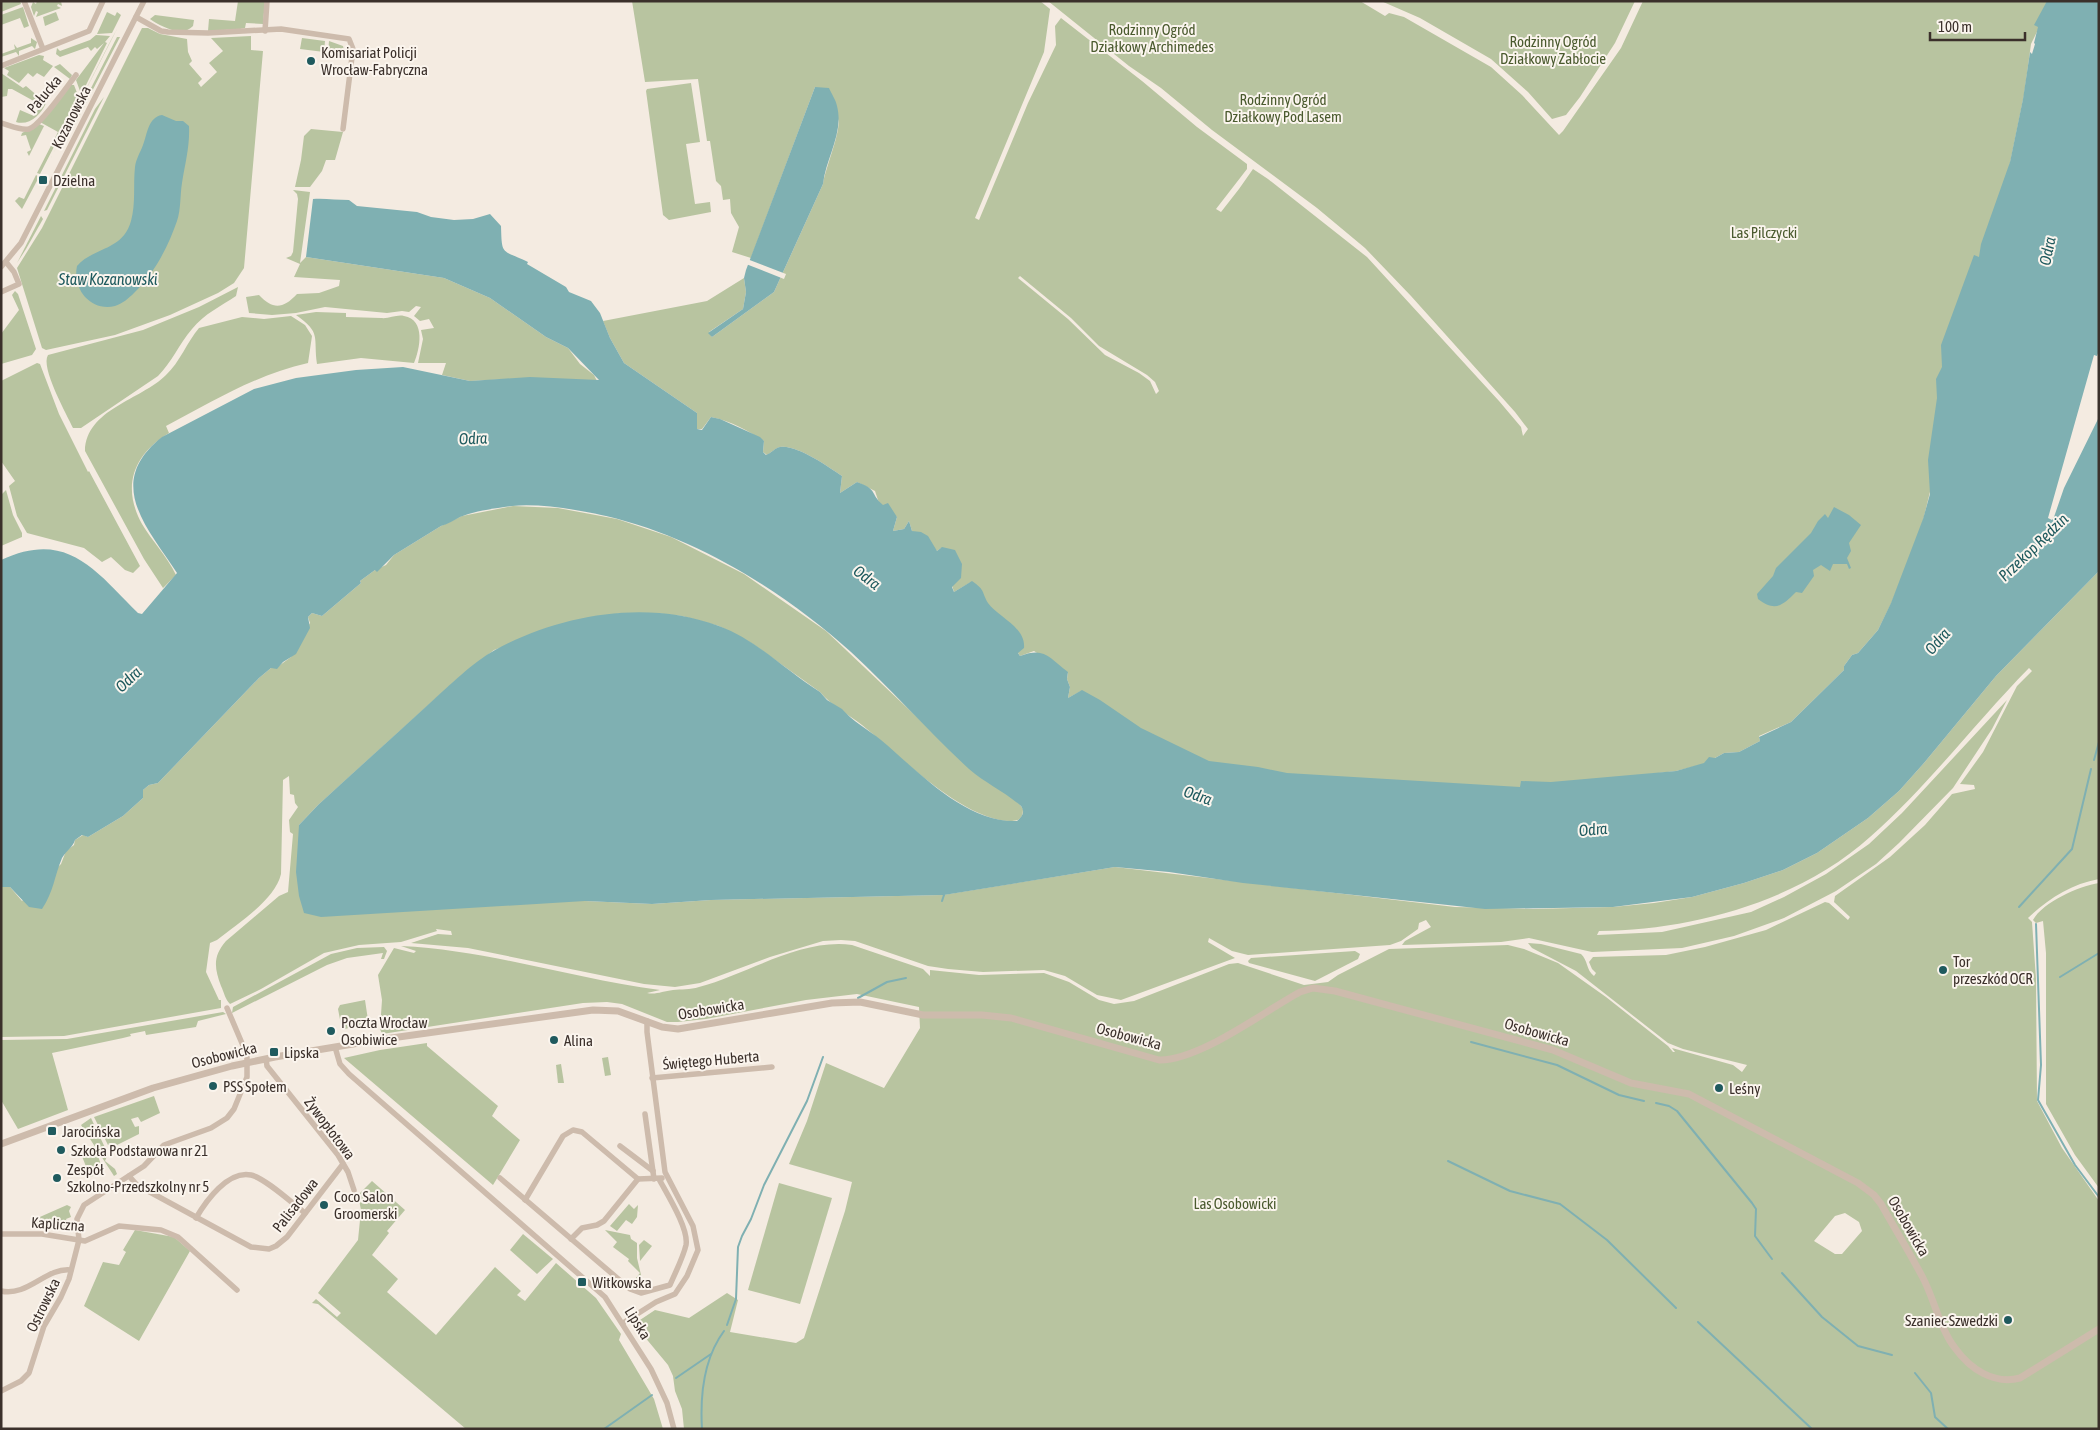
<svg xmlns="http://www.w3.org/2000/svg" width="2100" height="1430" viewBox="0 0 2100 1430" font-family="'Asap Condensed',sans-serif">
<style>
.green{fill:#b8c4a0;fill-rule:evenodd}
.water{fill:#7fb0b2}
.pier{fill:#f4ebe1}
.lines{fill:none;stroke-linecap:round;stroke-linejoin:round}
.stream{stroke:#7fb0b2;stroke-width:2}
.minor{stroke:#cdbbac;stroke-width:5.5}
.tertiary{stroke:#cdbbac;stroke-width:7}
.poi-dot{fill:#1f5a5e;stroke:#fbf5ee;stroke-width:2}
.labels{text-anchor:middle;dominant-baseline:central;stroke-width:4;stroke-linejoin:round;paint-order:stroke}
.park-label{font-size:15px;fill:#4a5a2e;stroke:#fbf5ee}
.poi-label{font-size:15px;fill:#3b302b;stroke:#fbf5ee;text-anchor:start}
.street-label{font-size:15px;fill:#3b302b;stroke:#fbf5ee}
.water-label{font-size:16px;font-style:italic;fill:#1f5a5e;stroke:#fbf5ee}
</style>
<rect width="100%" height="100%" fill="#f4ebe1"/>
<g class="green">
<polygon points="1,1 20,1 21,4 1,12"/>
<polygon points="37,1 61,1 62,6 58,4 57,6 61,8 36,17 38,12 36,11 34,16 31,7 33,2 36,4"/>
<polygon points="238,1 265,1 263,24 246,23 245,28 240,29 208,31 209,19 235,21"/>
<path d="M632 1H1040L1050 9 1044 52 975 218 979 220 1028 103 1056 45 1055 26 1061 18 1142 81 1197 127 1247 164V169L1216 209 1221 212 1239 189 1253 169 1268 179 1367 257 1499 401 1521 427 1523 436 1528 429 1515 412 1411 296 1365 248 1317 208 1212 130 1161 88 1129 66 1048 1H1360L1385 16 1389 13 1404 17 1491 67 1522 95 1559 135 1563 131 1621 48 1643 1H2052L2031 44 2024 95 2010 163 1920 533 1891 604 1878 630 1858 653 1852 655 1844 666V670L1791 722 1759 736 1760 741 1739 752 1724 753 1704 764 1676 771 1512 790 1322 780 1210 764 1152 737 1081 691 1068 698 1070 687 1067 679 1068 673 1034 651 1020 656 988 604 971 582 954 592 941 548 937 551 912 531 909 521 904 529 893 531 897 517 879 503 875 491 857 482 840 493 842 476C829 467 796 444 780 447 775 448 771 453 767 455L763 452 764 441C747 430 731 421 711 417L702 429H697V413L624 363 610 338 603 321 707 301 744 278 746 292 743 309 709 332 712 337 774 292 823 184C825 169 842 129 838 119 832 108 822 97 815 87L751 258 732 252 739 227 731 213 730 199 723 200 721 186 716 181 710 141H707L698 79 645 82ZM1020 276 1071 318 1099 346 1147 375 1155 382 1159 391 1156 394 1150 381 1139 373 1105 355 1068 319 1018 278Z"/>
<polygon points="1381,1 1635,1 1615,43 1580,97 1566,115 1552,119 1528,92 1491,59 1420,18"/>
<polygon points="23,7 29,26 24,28 20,18 1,25 1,15"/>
<polygon points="56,12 59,20 45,26 43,17"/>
<polygon points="107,12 115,16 117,12 121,15 112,33 97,34"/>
<path d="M155 15 194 20 193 26C182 38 160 26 150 19Z"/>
<polygon points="142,28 148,28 160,34 187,39 188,52 192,61 189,64 202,79 198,83 201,87 217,72 209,63 223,51 211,38 251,36 251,50 263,51 244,268 234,283 218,293 170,315 115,335 46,350 42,348 17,268 42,228"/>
<polygon points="117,29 50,160 111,40"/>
<polygon points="96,35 110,36 105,42 107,43 83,91 80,91 76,80 104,43 97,49 95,47 91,51 88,47 60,57 56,54 57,48 60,51 90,40"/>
<polygon points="117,37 120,37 71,132 62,145"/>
<polygon points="31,38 37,42 35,49 32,46 19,51 19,56 16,52 1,57 1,54 15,49 14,44 17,48 31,43"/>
<polygon points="302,38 325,41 324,52 300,49"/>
<polygon points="329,41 343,46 345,55 328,53"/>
<polygon points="39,55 44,56 43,60 53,66 44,77 37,73 33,77 28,73 19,83 7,75 9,71 4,68"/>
<polygon points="60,64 72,75 70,79 54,67"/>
<path d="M1 73 23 88 26 86 46 103C41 115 29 126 16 122L20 110 34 116 41 105 12 89H8L7 96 1 97Z"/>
<polygon points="691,83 700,142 686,144 695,204 710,202 711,212 669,220 663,215 646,91 647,89"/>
<polygon points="71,85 74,85 79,98 40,174 37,173 58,132 40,122"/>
<polygon points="104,97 47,210 44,211 95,109"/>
<polygon points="39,124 44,126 29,156 27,152 31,150 26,135 21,136 22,133"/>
<polygon points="311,129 343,132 335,160 326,160 322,171 310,187 295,187 301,160 304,136"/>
<polygon points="36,175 39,177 22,209 15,201 19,197 24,199"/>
<path d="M293 190 310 192 300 263 306 257 444 278 490 298 546 337 568 348 580 364 594 375 597 381 531 378 470 381 442 375 446 363H418L423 339 421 330 434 328 429 319 420 321 414 316 421 307 416 306 409 312 402 311 387 313 325 307 296 313 272 315 249 313 246 297 259 295C273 310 283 309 297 294L319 293 339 286 340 280 294 277 300 264 286 258 291 256 293 252 298 199 297 194Z"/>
<polygon points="41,216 43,219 26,249 17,263"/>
<path d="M238 287 236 296C221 306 204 314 192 329 179 344 172 362 158 376L81 428H73C67 415 40 367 48 355L143 330 199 307Z"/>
<polygon points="15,291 18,294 36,349 32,355 1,364 1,334 19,310 12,295"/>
<path d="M316 312 346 313V317C358 317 370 318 381 318 389 319 397 314 404 316 426 320 420 349 414 363L361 358 317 364C313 337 322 333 296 315Z"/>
<path d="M291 316 305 325 312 336 308 363C257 374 212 402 166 426L169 433C134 454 121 486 142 524 152 541 167 556 176 575L163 588 144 559 85 451C86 409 141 400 166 375 180 362 187 342 199 328L242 317 264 319Z"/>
<polygon points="37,363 40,364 59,414 88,472 89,471 140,566 133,573 125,570 111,557 102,562 84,548 27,533 17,516 9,486 15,481 1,461 1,381"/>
<polygon points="6,490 13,515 22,533 22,537 1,546 1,495"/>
<path d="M513 506 558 508 617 519 671 537 744 574 826 631 939 738 1018 802 1023 809C1023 817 1020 821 1012 821 964 822 899 755 862 725 848 714 832 706 820 692L753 644 719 626 682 616 655 613H620L510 644 494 650 456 680 318 805 299 825 585 901 652 904 711 900 943 895 1115 867 1455 907 1533 909 1613 907 1654 903 1692 897 1744 883 1783 870 1817 853 1868 818 1899 791 1924 763 1996 676 2099 571V879C2071 884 2048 899 2028 918L2032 922 2036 979 2037 1101 2062 1148 2099 1201V1429H684L682 1409 675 1391 673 1376 668 1365 634 1324 655 1310 689 1318 727 1293 738 1300 730 1332 796 1343 804 1338 845 1211 852 1182 789 1164 807 1121 826 1063 884 1088 920 1028 919 1007 857 994 806 1000 706 1019 678 1022H667L622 1004 607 1002 583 1003 382 1034 380 1029 382 1000 378 975 394 948 414 953 416 951 401 946C489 950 573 979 660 990L647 993C656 995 663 991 673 990 681 989 690 990 699 987 748 974 801 938 852 945L923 969 930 976V970L979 975 1044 973 1069 982 1099 1000 1114 1004 1134 1001 1229 964 1238 963 1304 985 1328 982 1338 975 1389 949 1508 945 1524 949 1558 963 1606 997 1668 1046 1673 1052H1675L1672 1048 1733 1065 1742 1072 1747 1065 1683 1049 1668 1043 1576 971 1532 948 1528 943 1541 944 1581 954C1588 960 1586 970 1594 976L1596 973 1592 969 1589 962 1593 957 1666 955 1705 947 1766 930 1825 902 1829 903 1848 920 1850 917 1834 902 1835 896 1890 857 1925 825 1952 794 1975 789 1974 785 1960 784 1983 752 2017 686 2032 671 2029 668C1975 723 1928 786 1870 837 1799 901 1693 930 1599 931L1597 935 1662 932 1751 912 1784 897 1826 874 1869 844 1902 813 2007 700 1992 729 1953 788 1899 843 1876 864 1836 891 1784 918 1734 936 1682 948 1592 952 1529 938 1501 942 1402 945 1405 941 1431 927 1426 920 1419 923 1418 929 1401 941 1390 945 1248 955 1232 951 1209 938 1208 942 1235 958 1121 1000 1097 995 1065 976 1044 970 983 972 948 969 928 966 855 941 841 940 823 941 770 957 700 983 675 987 644 984 468 948 411 943 438 934 452 935 451 931 436 929 437 931 401 942 359 945 324 953 261 989 230 1004C225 999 224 992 221 986 214 967 213 956 226 941L279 896 288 892 293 834 290 832 289 820 298 807 295 803 294 795 290 794 289 776 283 780 281 874C275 900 238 923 217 940L210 943 206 972 219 1000H221V1008L64 1036 1 1037V887H10L22 901 61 864 66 851 74 845 75 840 83 835 88 837 123 816 143 798V790L149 785 158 783 259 678 271 668H276L291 657 310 623 308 617 312 613 322 616 361 583 360 581 375 570 386 565 394 555 441 526 462 516ZM1845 1213 1859 1222 1862 1231 1842 1254H1835L1814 1241 1835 1216Z"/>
<path d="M2099 883V1188L2075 1155 2046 1104V953L2043 921 2036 923 2033 920C2043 902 2079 886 2099 883Z"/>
<polygon points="384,947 387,951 384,959 381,959 383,953 347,958 327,965 232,1013 233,1007 331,954 357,948"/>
<polygon points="1355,951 1360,954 1358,959 1315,981 1249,963 1248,961 1251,958"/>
<polygon points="365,1000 368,1020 362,1026 358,1025 342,1030 338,1009 340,1005"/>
<polygon points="223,1012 226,1014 198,1021 196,1027 146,1035 145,1031 130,1034 131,1036 123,1038 52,1053 68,1110 18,1129 1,1100 1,1040 67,1039"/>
<polygon points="427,1043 427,1046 498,1106 492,1116 520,1140 493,1185 344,1058 380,1050"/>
<polygon points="608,1057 611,1075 605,1076 602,1058"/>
<polygon points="561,1064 564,1083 558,1083 556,1065"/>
<polygon points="154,1096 160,1113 141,1122 138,1117 131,1119 135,1127 139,1126 139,1134 113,1147 108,1145 94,1117"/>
<polygon points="91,1118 108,1154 105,1161 115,1169 117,1174 114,1176 81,1125"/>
<polygon points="94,1146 104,1172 90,1177 80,1151"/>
<polygon points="372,1181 405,1210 387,1231 389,1233 372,1255 398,1279 387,1292 436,1335 495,1267 521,1291 517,1295 525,1301 556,1263 596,1298 621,1334 619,1340 654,1399 663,1429 466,1429 318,1304 312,1303 316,1299 337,1317 341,1313 318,1293 358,1240 361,1210 358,1195"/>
<polygon points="779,1183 832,1198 800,1304 748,1290"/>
<polygon points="629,1204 634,1209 638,1205 637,1217 632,1224 626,1220 617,1231 610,1226"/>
<polygon points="67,1205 71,1207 69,1211 71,1217 66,1219 68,1224 65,1226 63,1223 57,1228 54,1224 53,1227 49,1228 47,1223 41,1225 39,1228 36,1227 33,1220"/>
<polygon points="135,1230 174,1237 190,1251 139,1341 84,1306 103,1262 119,1265 126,1252 123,1250"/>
<polygon points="605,1230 630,1235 631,1239 637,1243 637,1258 642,1279 636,1287 631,1284 640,1273 628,1261 629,1259 613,1247 617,1242"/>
<polygon points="523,1234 553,1259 537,1274 510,1250"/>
<polygon points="644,1240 652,1246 640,1261 639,1245"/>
</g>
<g class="water">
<path d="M2047 1H2099V351L2097 356 2094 355 2048 518 2052 520 2054 517 2064 488 2099 417V571L1996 676 1924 763 1899 791 1868 818 1817 853 1783 870 1744 883 1692 897 1613 907 1485 909 1243 883 1169 872 1115 867 944 895 711 900 652 904 585 901 321 917 304 913 299 896 296 872 299 825 318 805C355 771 393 737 430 703 449 686 473 662 495 650 561 614 647 599 719 626 757 640 786 671 820 692L827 700 842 709C852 721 869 730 881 740 918 771 965 823 1017 821 1023 816 1025 812 1021 806 1005 792 985 783 969 769 928 731 892 690 851 652 783 591 696 537 606 516 579 510 539 503 512 506 496 508 475 511 460 517 454 520 448 524 441 526L394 555 377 572 375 570 360 581 361 583 322 616 312 613 308 617 310 628 296 654 283 662 277 669 271 668 259 678 158 783 149 785 143 790V798L123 816 88 837 82 835 75 840C73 847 66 851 62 858 54 877 54 891 42 909L29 907 10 887H1V560C67 529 95 570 138 613L142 614 177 573C147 527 104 483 162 437L254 389 296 378 356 370 403 367 470 381 530 377 599 380 568 348 546 337 490 298 444 278 306 257 313 199C323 198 337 200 349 200L357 206 417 212 431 217 454 220 473 219 490 214 501 226C502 256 501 249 528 262L527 264 566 287 569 292 591 301 600 313 610 338 624 363 697 413V429L702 430 711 417 720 419 760 437 764 441 763 452 766 455C772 453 774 448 780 447 796 444 829 467 842 476L840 493 857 482C879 490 869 493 883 505L888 503 897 517 893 531 904 529 909 521 912 531 921 532 928 536 937 551 942 547 955 550 962 564 961 578 952 587 954 592 972 581C986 591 981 591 988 603 998 617 1026 627 1024 648L1018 653 1020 656C1045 647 1048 657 1068 672L1067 679 1070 687 1068 698 1082 690 1100 700 1141 728 1209 761 1258 767 1287 773 1520 787 1521 781 1551 782 1676 771 1704 763 1709 757 1715 758 1724 753 1739 752 1760 741 1759 737 1791 722 1844 670V666L1852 655 1858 653 1878 630 1891 603 1923 519 1930 494 1928 460 1937 398 1936 379 1942 367 1941 345 1974 255 1979 257 1981 244 2010 162 2023 99 2030 52 2032 54 2035 44 2034 43 2038 27 2034 25Z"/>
<path d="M815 87 829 88C831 93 836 100 837 106 844 133 826 158 823 184L774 292 712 337 708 333 743 309 746 292 744 278 746 270Z"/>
<path d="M162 115 176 121H183L189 126C190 146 185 164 182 183 180 195 181 209 177 221 168 247 154 274 134 293 129 298 122 304 115 306 91 312 72 289 77 266 93 247 123 251 131 221 136 203 133 185 135 167 136 159 140 153 143 145 147 135 148 117 162 115Z"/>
<path d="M1834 507 1849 515 1861 525 1849 543 1851 551 1847 558 1851 568 1849 569 1847 564H1833L1830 571 1821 565 1813 570 1814 576 1802 593 1796 592C1782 606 1775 612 1758 599L1757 594 1773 576 1776 568 1811 533 1818 521 1825 514 1828 518Z"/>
</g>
<polygon class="pier" points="747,259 786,274 784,279 746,264"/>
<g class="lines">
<g class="stream">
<polyline points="2094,760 2099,742"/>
<polyline points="942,901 944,895"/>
<polyline points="2019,907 2072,849 2091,769"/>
<polyline points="2036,924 2041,1065 2038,1100 2075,1165 2099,1197"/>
<polyline points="2060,977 2099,953"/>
<polyline points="858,998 887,982 906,978"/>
<polyline points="1471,1042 1557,1065 1619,1095 1644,1101"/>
<polyline points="1656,1103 1669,1106 1677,1111 1752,1203 1756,1209 1755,1236 1772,1259"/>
<polyline points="1448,1161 1510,1191 1560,1204 1607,1240 1676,1308"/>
<polyline points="1782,1273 1822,1317 1858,1346 1892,1355"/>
<polyline points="1698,1322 1812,1429"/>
<polyline points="727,1325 736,1299 738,1247 742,1236 751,1219 764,1185 807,1101 823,1057"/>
<polyline points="1915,1373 1931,1393 1935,1417 1948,1429"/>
<polyline points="676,1378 711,1354"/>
<polyline points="604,1429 652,1395"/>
<path d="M702 1429C700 1396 704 1358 724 1331"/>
</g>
<g class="minor">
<polyline points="24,1 43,49"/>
<polyline points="136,17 161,31 168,32 208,33 281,29 349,39 353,49 343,129"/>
<polyline points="265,31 267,1"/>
<polyline points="1,66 89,31 103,1"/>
<path d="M1 123C9 125 21 131 29 129 40 126 68 85 76 75"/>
<polyline points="1,267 21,243 144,1"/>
<polyline points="1,292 19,284 14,272 6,262"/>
<polyline points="335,1047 340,1064 349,1074 605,1297 651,1369 667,1403 674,1429"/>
<polyline points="266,1059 267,1066 338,1155 348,1172 354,1190"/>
<polyline points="652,1078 772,1067"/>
<polyline points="645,1114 654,1179"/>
<polyline points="620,1146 653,1171"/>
<polyline points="129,1176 137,1185 251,1247 269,1249 276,1246 287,1237 343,1164"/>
<path d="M500 1178 630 1289 641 1293 670 1285C675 1273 683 1258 686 1245 689 1229 667 1194 659 1179"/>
<polyline points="525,1200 563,1136 573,1130 582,1132 638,1179 662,1178"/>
<path d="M196 1218C206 1201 228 1170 251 1175 265 1178 292 1203 305 1213"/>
<polyline points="1,1234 42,1234 85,1241 119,1226 161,1230 178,1237 237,1290"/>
<polyline points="571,1239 582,1228 597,1225 604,1221 638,1179"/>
<path d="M1 1291C28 1297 46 1267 71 1270"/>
<polyline points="623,1323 656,1302 675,1294 687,1276 698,1250 693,1226 665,1172 647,1032 647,1021"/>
<polyline points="1,1391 21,1381 29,1373 44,1326 61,1297 69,1279 79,1240 77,1219 84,1205 144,1166 164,1145 211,1128 227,1118 234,1109 247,1077 247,1055 227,1008"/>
</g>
<path class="tertiary" d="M1 1144 153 1088 232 1066 275 1057 377 1040 593 1010 618 1011 662 1027 678 1029 832 1003 860 1002 923 1015H982L1011 1018 1159 1060C1199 1061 1263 1012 1300 992L1313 988 1335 991 1553 1050 1631 1083 1689 1094 1858 1183 1874 1195 1881 1204C1895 1229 1910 1253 1923 1278 1934 1299 1941 1331 1955 1348 1970 1369 1994 1385 2020 1378L2099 1329"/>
</g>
<g class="poi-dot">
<circle cx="311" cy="61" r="5"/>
<rect x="38" y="175" width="10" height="10" rx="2.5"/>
<circle cx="1943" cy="970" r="5"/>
<circle cx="331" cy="1031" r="5"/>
<circle cx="554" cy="1040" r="5"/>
<rect x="269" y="1047" width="10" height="10" rx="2.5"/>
<circle cx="213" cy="1086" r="5"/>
<circle cx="1719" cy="1088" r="5"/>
<rect x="47" y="1126" width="10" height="10" rx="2.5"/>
<circle cx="61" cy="1150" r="5"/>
<circle cx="57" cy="1178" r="5"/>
<circle cx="324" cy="1205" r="5"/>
<rect x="577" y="1277" width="10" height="10" rx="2.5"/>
<circle cx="2008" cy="1320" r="5"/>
</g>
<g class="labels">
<g class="park-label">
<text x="1152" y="29">Rodzinny Ogród<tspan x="1152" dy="17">Działkowy Archimedes</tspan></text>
<text x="1553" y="41">Rodzinny Ogród<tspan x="1553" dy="17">Działkowy Zabłocie</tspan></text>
<text x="1283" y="99">Rodzinny Ogród<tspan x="1283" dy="17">Działkowy Pod Lasem</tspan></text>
<text x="1764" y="232">Las Pilczycki</text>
<text x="1235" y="1203">Las Osobowicki</text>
</g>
<g class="poi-label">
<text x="321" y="52">Komisariat Policji<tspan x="321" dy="17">Wrocław-Fabryczna</tspan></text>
<text x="53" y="180">Dzielna</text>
<text x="1953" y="961">Tor<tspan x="1953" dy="17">przeszkód OCR</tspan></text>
<text x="341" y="1022">Poczta Wrocław<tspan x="341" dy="17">Osobiwice</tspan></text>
<text x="564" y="1040">Alina</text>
<text x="284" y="1052">Lipska</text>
<text x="223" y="1086">PSS Społem</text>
<text x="1729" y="1088">Leśny</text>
<text x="62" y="1131">Jarocińska</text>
<text x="71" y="1150">Szkoła Podstawowa nr 21</text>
<text x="67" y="1169">Zespół<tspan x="67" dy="17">Szkolno-Przedszkolny nr 5</tspan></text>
<text x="334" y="1196">Coco Salon<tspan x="334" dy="17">Groomerski</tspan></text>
<text x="592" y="1282">Witkowska</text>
<text x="1998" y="1320" text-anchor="end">Szaniec Szwedzki</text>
</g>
<g class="street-label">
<text transform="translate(44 94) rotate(-50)">Pałucka</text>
<text transform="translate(71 117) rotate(-63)">Kozanowska</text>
<text transform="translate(711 1009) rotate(-9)">Osobowicka</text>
<text transform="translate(1537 1032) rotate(16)">Osobowicka</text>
<text transform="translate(1129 1036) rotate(15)">Osobowicka</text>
<text transform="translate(224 1055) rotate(-14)">Osobowicka</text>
<text transform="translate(711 1060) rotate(-5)">Świętego Huberta</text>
<text transform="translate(330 1128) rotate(53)">Żywopłotowa</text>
<text transform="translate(295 1205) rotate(-52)">Palisadowa</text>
<text transform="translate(58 1224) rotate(4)">Kapliczna</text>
<text transform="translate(1909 1226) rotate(60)">Osobowicka</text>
<text transform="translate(43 1305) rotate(-64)">Ostrowska</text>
<text transform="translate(638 1323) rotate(58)">Lipska</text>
</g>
<g class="water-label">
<text transform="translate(2047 251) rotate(-78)">Odra</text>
<text x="108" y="279">Staw Kozanowski</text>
<text transform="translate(473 438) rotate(-2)">Odra</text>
<text transform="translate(2033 547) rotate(-44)">Przekop Rędzin</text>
<text transform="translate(867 577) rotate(37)">Odra</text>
<text transform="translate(1937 641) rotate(-48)">Odra</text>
<text transform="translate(128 679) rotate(-43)">Odra</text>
<text transform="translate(1198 795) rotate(19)">Odra</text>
<text transform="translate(1593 829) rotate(-5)">Odra</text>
</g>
</g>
<rect width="2100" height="1430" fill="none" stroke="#3b302b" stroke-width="5"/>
<path d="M1930 32v8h95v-8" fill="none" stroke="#3b302b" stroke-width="2.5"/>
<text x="1938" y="32" font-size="15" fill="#3b302b" stroke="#fbf5ee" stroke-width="4" paint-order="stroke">100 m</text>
</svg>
